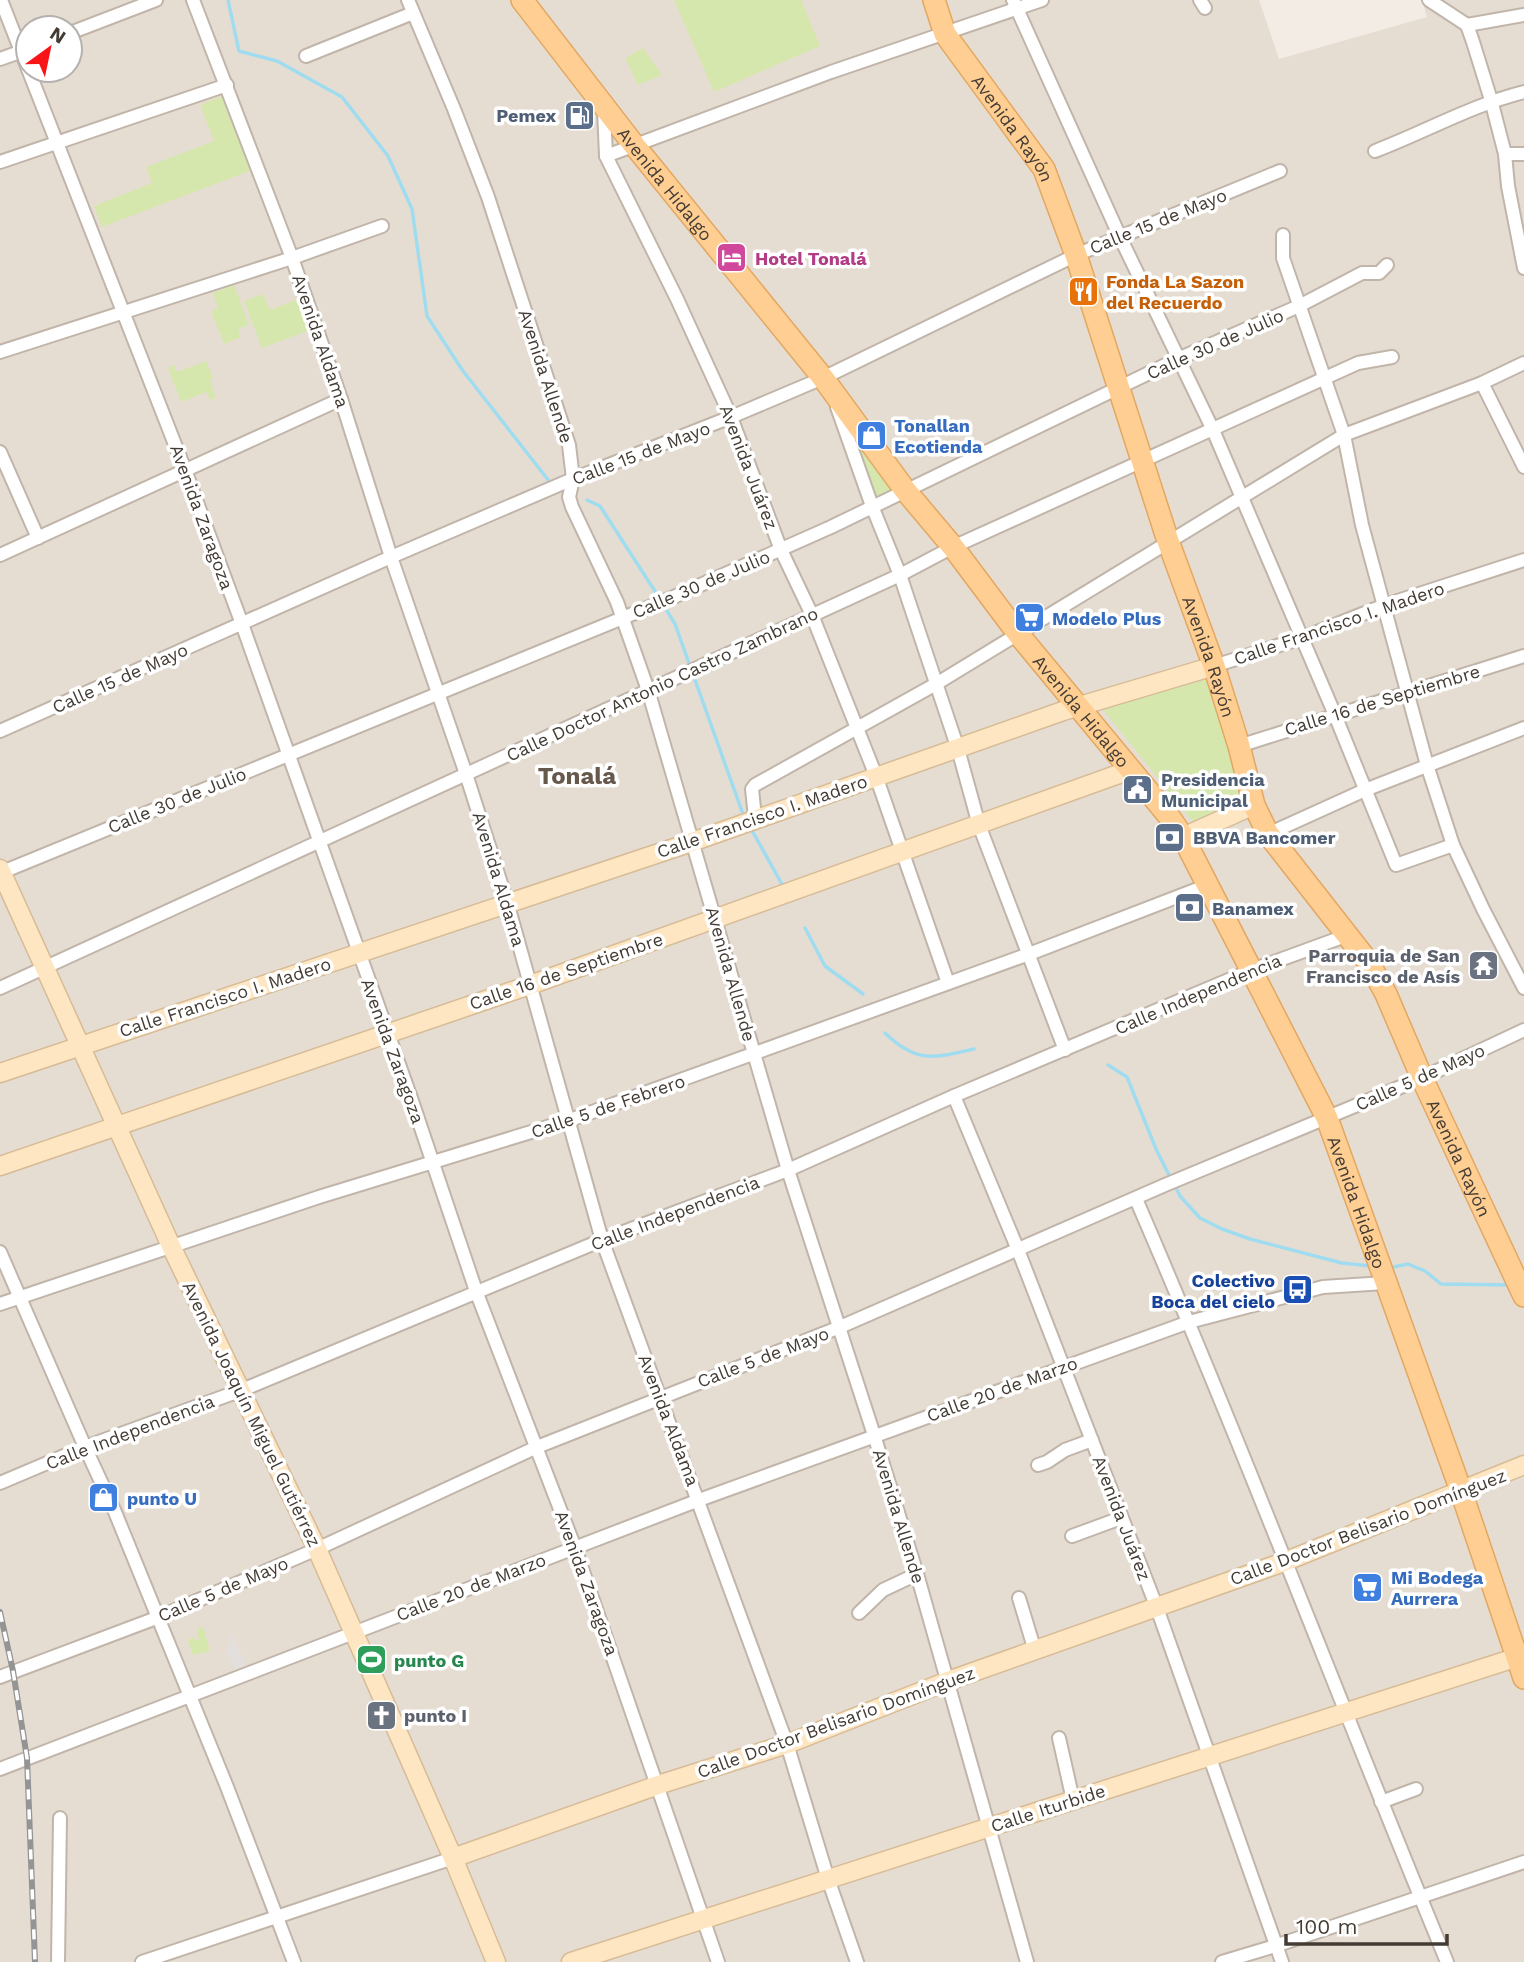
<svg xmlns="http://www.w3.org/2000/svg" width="1524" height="1962" viewBox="0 0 1524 1962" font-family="'Work Sans',sans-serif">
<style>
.residential{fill:#e6ddd2;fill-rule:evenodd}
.green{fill:#d6e7ad}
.parking{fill:#e3dfdd}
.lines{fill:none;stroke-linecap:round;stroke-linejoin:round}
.stream{stroke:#a0dcf0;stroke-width:3.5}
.street-casing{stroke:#c1b5aa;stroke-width:16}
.secondary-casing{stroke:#d6bb96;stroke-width:21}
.primary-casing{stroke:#e3a762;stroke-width:24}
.street{stroke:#fff;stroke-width:12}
.secondary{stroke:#fee6c2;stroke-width:18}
.primary{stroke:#fece92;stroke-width:21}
.rail-casing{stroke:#949494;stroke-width:6}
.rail{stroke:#fff;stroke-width:3.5;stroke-dasharray:10;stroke-linecap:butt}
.labels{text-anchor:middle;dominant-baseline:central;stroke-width:7;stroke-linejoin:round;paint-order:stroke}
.service-label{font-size:18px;font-weight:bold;fill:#4e5e75;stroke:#fff;text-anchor:start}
.street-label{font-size:18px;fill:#443c34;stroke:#fff}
.hotel-label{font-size:18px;font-weight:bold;fill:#b23c85;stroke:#fff;text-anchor:start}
.food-label{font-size:18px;font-weight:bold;fill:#c56008;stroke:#fff;text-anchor:start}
.shop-label{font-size:18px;font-weight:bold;fill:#366cbe;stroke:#fff;text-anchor:start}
.worship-label{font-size:18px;font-weight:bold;fill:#5b616d;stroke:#fff;text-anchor:end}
.transit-label{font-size:18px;font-weight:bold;fill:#164399;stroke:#fff;text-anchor:end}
.leisure-label{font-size:18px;font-weight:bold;fill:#27864d;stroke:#fff;text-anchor:start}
.district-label{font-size:24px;font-weight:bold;fill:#67584c;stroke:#fff}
</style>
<rect width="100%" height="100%" fill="#f2ece4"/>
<path class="residential" d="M0 0H1259L1279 59 1427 17 1422 0H1524V1962H0ZM28 28H70V70H28Z"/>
<g class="green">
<polygon points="674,0 801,0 820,46 714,92"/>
<polygon points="643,48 662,75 638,85 625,58"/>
<polygon points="222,96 252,170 102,227 94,206 152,183 146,167 214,141 200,105"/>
<polygon points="234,285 249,325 238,329 241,337 224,344 211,311 218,308 213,293"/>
<polygon points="263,294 270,310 298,299 310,330 262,348 244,301"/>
<polygon points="206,361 213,378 210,380 216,398 210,400 207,392 181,402 168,368 174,365 177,372"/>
<polygon points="863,444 898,485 876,497 859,447"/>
<polygon points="1212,678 1248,798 1193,822 1101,707"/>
<polygon points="199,1626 204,1629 210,1651 193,1655 188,1640 193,1637 196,1641 199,1640 197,1635"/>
</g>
<polygon class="parking" points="231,1634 246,1665 235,1670 226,1648 232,1645 228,1636"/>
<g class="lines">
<g class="stream">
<polyline points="228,0 239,51 277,61 342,97 388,156 412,209 427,316 463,371 549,481"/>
<polyline points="587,500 600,506 660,599"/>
<polyline points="664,606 675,624 744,817"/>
<polyline points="750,827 783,886"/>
<polyline points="805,928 825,966 863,994"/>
<path d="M885 1033C917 1064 934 1058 974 1049"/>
<polyline points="1108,1065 1127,1077 1156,1149 1171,1179"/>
<polyline points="1175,1186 1180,1196 1200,1218 1222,1229 1250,1239 1342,1263 1371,1266"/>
<polyline points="1389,1268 1408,1264 1425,1271 1441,1284 1511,1285"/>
</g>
<defs>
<g id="street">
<polyline points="1,0 185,470 242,624 411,1098 476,1291 575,1548 718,1962"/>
<polyline points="193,0 292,258 341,399 391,557 466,774 507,902 602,1240 787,1744 828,1879 857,1962"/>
<polyline points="408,0 454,109 488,197 569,445 573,479 569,497 572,507 617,602 648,690 788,1170 874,1435 917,1574 1027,1962"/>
<polyline points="1013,0 1120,237 1213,430 1335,715 1396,865 1453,845"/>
<polyline points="1200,0 1205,8"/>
<polyline points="1429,0 1467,25 1473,42 1491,100 1505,154 1508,186 1524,268"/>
<polyline points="1467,25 1524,15"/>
<polyline points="70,33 156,0"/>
<polyline points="306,56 413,13"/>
<polyline points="0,59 28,49"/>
<polyline points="604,109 606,156 677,299 731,417 781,550 812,615 876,776 948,983"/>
<path d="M1375 151C1425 132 1472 105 1524 92"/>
<polyline points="1505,154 1524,154"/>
<polyline points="606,156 831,72 1042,0"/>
<polyline points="0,162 227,85"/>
<polyline points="1283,235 1283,258 1344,435 1362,525 1427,765 1453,845 1483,909 1524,988"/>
<polyline points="0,352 292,258 382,226"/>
<polyline points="1482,383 1524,467"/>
<polyline points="837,407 872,506 900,575 958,749 979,825 1065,1050"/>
<polyline points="0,452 38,538"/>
<polyline points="0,555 341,399"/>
<polyline points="1214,666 1302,638 1385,605 1524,560"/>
<polyline points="0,731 391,557 568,481 731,417 823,378 1076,255 1280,171"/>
<polyline points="1239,746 1524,656"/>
<polyline points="755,818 752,789 755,785 936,684 1344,435 1482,383 1524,363"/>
<polyline points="1268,834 1365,790 1524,728"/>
<polyline points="0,873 669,599 831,527 1180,358 1299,306 1362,273 1379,273 1387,265"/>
<polyline points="0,988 900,575 953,547 1358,363 1392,357"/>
<polyline points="954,1096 1018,1250 1157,1608 1282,1962"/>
<path d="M1136 1199C1245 1451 1342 1708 1447 1962"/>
<polyline points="0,1252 85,1447 115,1512 227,1787 294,1962"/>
<polyline points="0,1304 319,1197 570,1120 1029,954 1208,885"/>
<polyline points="1038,1465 1047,1462 1065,1450 1092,1440"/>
<polyline points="0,1483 85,1447 242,1390 602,1240 788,1170 954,1096 1252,970 1348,935"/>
<polyline points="1072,1536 1121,1518"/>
<polyline points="1019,1598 1035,1651"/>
<polyline points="859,1613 883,1590 917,1574"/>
<polyline points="0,1677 159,1617 317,1549 537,1447 840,1327 1165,1185 1422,1078 1524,1030"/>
<polyline points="1059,1738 1073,1800"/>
<polyline points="0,1769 699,1500 1189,1322 1323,1287 1385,1283"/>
<polyline points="1381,1802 1416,1789"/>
<polyline points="58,1962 60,1818"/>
<polyline points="142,1962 453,1858"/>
<polyline points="1222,1962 1275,1946 1524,1862"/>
</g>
<g id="secondary">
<polyline points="1183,837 1254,805"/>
<polyline points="0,869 171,1246 317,1549 453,1858 496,1962"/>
<polyline points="0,1073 692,842 1063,711 1214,666"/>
<polyline points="0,1166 530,985 1130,770"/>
<polyline points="453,1858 658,1785 787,1744 948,1681 1284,1562 1524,1465"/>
<polyline points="571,1962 1524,1655"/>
</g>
<g id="primary">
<path id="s1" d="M522 0 634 145 823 378 905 490 953 547 1019 635 1168 815 1183 837 1327 1118 1461 1491 1524 1678"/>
<path id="s2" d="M934 0 945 34 1044 169 1076 255 1168 541 1214 666 1239 746 1254 805 1268 834 1369 963 1386 994 1422 1078 1524 1296"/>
</g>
</defs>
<use href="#street" class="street-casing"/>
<use href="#secondary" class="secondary-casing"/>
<use href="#primary" class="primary-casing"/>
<use href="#street" class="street"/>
<use href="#secondary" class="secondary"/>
<use href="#primary" class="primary"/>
<defs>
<polyline id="rail" points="0,1612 13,1671 27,1758 35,1962"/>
</defs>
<use href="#rail" class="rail-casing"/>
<use href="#rail" class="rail"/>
</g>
<defs>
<symbol id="fuel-square" viewBox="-11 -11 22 22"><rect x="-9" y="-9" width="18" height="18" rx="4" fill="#5c6f8a" stroke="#fff"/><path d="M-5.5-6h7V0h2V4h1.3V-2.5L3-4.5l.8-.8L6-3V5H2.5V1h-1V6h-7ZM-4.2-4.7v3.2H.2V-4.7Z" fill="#fff"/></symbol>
<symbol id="hotel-square" viewBox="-11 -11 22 22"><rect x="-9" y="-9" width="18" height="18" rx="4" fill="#d1479c" stroke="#fff"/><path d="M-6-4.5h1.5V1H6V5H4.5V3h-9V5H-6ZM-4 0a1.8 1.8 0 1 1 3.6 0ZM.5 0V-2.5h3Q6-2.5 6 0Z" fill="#fff"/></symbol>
<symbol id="restaurant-square" viewBox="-11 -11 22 22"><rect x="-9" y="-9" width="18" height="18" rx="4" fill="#e8710a" stroke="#fff"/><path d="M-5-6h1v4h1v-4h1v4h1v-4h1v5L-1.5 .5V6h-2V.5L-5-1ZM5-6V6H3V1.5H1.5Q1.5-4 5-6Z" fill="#fff"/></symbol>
<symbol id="shop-square" viewBox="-11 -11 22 22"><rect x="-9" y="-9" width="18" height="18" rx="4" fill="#3f7fe0" stroke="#fff"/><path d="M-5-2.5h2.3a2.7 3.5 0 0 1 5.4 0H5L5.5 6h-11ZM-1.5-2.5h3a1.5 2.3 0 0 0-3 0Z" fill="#fff"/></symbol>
<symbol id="supermarket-square" viewBox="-11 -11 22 22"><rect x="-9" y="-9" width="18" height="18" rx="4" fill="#3f7fe0" stroke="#fff"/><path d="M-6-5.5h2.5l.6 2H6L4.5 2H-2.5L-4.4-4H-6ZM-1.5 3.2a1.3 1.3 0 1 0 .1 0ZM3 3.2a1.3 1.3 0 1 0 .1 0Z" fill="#fff"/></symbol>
<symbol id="civic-square" viewBox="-11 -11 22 22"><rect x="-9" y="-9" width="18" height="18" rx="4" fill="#5c6f8a" stroke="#fff"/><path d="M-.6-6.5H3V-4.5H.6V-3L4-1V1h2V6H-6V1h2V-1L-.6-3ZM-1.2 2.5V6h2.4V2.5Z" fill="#fff"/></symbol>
<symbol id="bank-square" viewBox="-11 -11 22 22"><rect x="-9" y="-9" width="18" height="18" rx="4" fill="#5c6f8a" stroke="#fff"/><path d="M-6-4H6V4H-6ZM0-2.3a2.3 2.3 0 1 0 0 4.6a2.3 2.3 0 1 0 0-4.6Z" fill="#fff"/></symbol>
<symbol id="temple-square" viewBox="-11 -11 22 22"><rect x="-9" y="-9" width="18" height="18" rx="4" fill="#6b7280" stroke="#fff"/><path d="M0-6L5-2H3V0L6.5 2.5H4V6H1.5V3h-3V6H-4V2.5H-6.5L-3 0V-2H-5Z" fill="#fff"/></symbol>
<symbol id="bus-square" viewBox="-11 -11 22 22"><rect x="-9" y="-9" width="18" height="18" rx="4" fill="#1a4fb4" stroke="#fff"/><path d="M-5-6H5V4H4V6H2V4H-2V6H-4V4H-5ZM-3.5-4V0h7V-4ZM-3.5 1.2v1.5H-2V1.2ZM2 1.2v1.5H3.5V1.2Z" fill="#fff"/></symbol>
<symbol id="stadium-square" viewBox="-11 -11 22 22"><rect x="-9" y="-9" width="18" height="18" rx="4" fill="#2e9e5b" stroke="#fff"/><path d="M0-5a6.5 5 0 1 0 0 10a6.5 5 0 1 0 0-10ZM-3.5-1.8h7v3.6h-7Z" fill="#fff"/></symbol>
<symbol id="church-square" viewBox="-11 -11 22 22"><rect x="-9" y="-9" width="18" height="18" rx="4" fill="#6b7280" stroke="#fff"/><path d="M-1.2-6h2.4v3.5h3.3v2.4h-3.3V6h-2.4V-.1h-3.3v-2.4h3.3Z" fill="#fff"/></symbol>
</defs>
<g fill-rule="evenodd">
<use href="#fuel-square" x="562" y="98" width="35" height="35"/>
<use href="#hotel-square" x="714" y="240" width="35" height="35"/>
<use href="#restaurant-square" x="1066" y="274" width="35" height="35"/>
<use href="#shop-square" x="854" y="418" width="35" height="35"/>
<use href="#supermarket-square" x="1012" y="600" width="35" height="35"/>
<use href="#civic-square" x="1120" y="772" width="35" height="35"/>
<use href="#bank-square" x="1152" y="820" width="35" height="35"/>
<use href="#bank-square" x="1172" y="890" width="35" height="35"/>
<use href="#temple-square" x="1466" y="948" width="35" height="35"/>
<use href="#bus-square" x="1280" y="1272" width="35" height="35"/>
<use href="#shop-square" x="86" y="1480" width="35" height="35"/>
<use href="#supermarket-square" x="1350" y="1570" width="35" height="35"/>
<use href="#stadium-square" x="354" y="1642" width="35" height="35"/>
<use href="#church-square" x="364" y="1698" width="35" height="35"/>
</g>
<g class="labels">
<g class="service-label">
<text x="556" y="115" text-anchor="end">Pemex</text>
<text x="1161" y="779">Presidencia<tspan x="1161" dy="21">Municipal</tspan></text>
<text x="1193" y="837">BBVA Bancomer</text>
<text x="1212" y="908">Banamex</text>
</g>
<g class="street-label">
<text stroke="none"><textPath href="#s2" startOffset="152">Avenida Rayón</textPath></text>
<text stroke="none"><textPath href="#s1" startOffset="233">Avenida Hidalgo</textPath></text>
<text transform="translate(1158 221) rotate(-22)">Calle 15 de Mayo</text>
<text transform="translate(321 341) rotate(71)">Avenida Aldama</text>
<text transform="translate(1215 344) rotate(-24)">Calle 30 de Julio</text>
<text transform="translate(546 376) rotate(72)">Avenida Allende</text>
<text transform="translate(641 453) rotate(-21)">Calle 15 de Mayo</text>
<text transform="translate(749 467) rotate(69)">Avenida Juárez</text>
<text transform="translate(202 517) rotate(70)">Avenida Zaragoza</text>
<text transform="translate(701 584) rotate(-23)">Calle 30 de Julio</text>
<text transform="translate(1339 623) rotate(-19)">Calle Francisco I. Madero</text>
<text stroke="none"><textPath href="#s2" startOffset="718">Avenida Rayón</textPath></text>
<text transform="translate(120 678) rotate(-24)">Calle 15 de Mayo</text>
<text transform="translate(662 684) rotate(-25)">Calle Doctor Antonio Castro Zambrano</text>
<text transform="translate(1382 700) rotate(-17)">Calle 16 de Septiembre</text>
<text stroke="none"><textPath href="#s1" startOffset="905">Avenida Hidalgo</textPath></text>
<text transform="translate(177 800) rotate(-22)">Calle 30 de Julio</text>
<text transform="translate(762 816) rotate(-19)">Calle Francisco I. Madero</text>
<text transform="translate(499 879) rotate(73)">Avenida Aldama</text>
<text transform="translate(566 971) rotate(-19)">Calle 16 de Septiembre</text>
<text transform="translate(731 974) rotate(74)">Avenida Allende</text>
<text transform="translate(1198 994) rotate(-23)">Calle Independencia</text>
<text transform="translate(225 997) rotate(-18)">Calle Francisco I. Madero</text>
<text transform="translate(393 1051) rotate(70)">Avenida Zaragoza</text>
<text transform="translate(1420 1077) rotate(-24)">Calle 5 de Mayo</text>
<text transform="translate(608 1106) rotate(-19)">Calle 5 de Febrero</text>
<text stroke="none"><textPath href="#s2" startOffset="1284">Avenida Rayón</textPath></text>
<text stroke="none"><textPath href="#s1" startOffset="1472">Avenida Hidalgo</textPath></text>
<text transform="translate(675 1213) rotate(-21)">Calle Independencia</text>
<text transform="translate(763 1357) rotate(-21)">Calle 5 de Mayo</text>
<text transform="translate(1002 1389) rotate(-20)">Calle 20 de Marzo</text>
<text transform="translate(252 1414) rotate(64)">Avenida Joaquín Miguel Gutiérrez</text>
<text transform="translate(669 1420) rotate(69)">Avenida Aldama</text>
<text transform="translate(130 1432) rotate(-21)">Calle Independencia</text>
<text transform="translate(899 1516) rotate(73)">Avenida Allende</text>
<text transform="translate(1122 1518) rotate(69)">Avenida Juárez</text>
<text transform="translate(1368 1527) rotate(-21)">Calle Doctor Belisario Domínguez</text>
<text transform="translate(587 1583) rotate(70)">Avenida Zaragoza</text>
<text transform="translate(471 1587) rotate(-21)">Calle 20 de Marzo</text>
<text transform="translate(223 1589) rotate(-23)">Calle 5 de Mayo</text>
<text transform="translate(836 1722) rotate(-20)">Calle Doctor Belisario Domínguez</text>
<text transform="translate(1048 1808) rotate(-18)">Calle Iturbide</text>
</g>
<g class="hotel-label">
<text x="755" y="258">Hotel Tonalá</text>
</g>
<g class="food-label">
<text x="1106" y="281">Fonda La Sazon<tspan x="1106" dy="21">del Recuerdo</tspan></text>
</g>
<g class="shop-label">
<text x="894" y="425">Tonallan<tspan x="894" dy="21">Ecotienda</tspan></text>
<text x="1052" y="618">Modelo Plus</text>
<text x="127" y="1498">punto U</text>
<text x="1391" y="1577">Mi Bodega<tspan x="1391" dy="21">Aurrera</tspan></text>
</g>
<g class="worship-label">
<text x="1460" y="955">Parroquia de San<tspan x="1460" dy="21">Francisco de Asís</tspan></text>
<text x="404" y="1715" text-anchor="start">punto I</text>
</g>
<g class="transit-label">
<text x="1275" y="1280">Colectivo<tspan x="1275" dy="21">Boca del cielo</tspan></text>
</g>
<g class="leisure-label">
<text x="394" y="1660">punto G</text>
</g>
<g class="district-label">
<text x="577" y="776">Tonalá</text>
</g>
</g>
<g transform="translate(49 49) rotate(33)"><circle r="33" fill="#ffffff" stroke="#b4b1ae" stroke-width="2"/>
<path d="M0-5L12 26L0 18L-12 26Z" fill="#f91417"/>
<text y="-10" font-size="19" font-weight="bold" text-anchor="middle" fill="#443c34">N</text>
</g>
<path d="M1286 1934v10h161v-10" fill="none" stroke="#443c34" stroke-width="3.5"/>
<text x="1296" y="1934" font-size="21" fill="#443c34" stroke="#ffffff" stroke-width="5" paint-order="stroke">100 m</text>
</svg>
